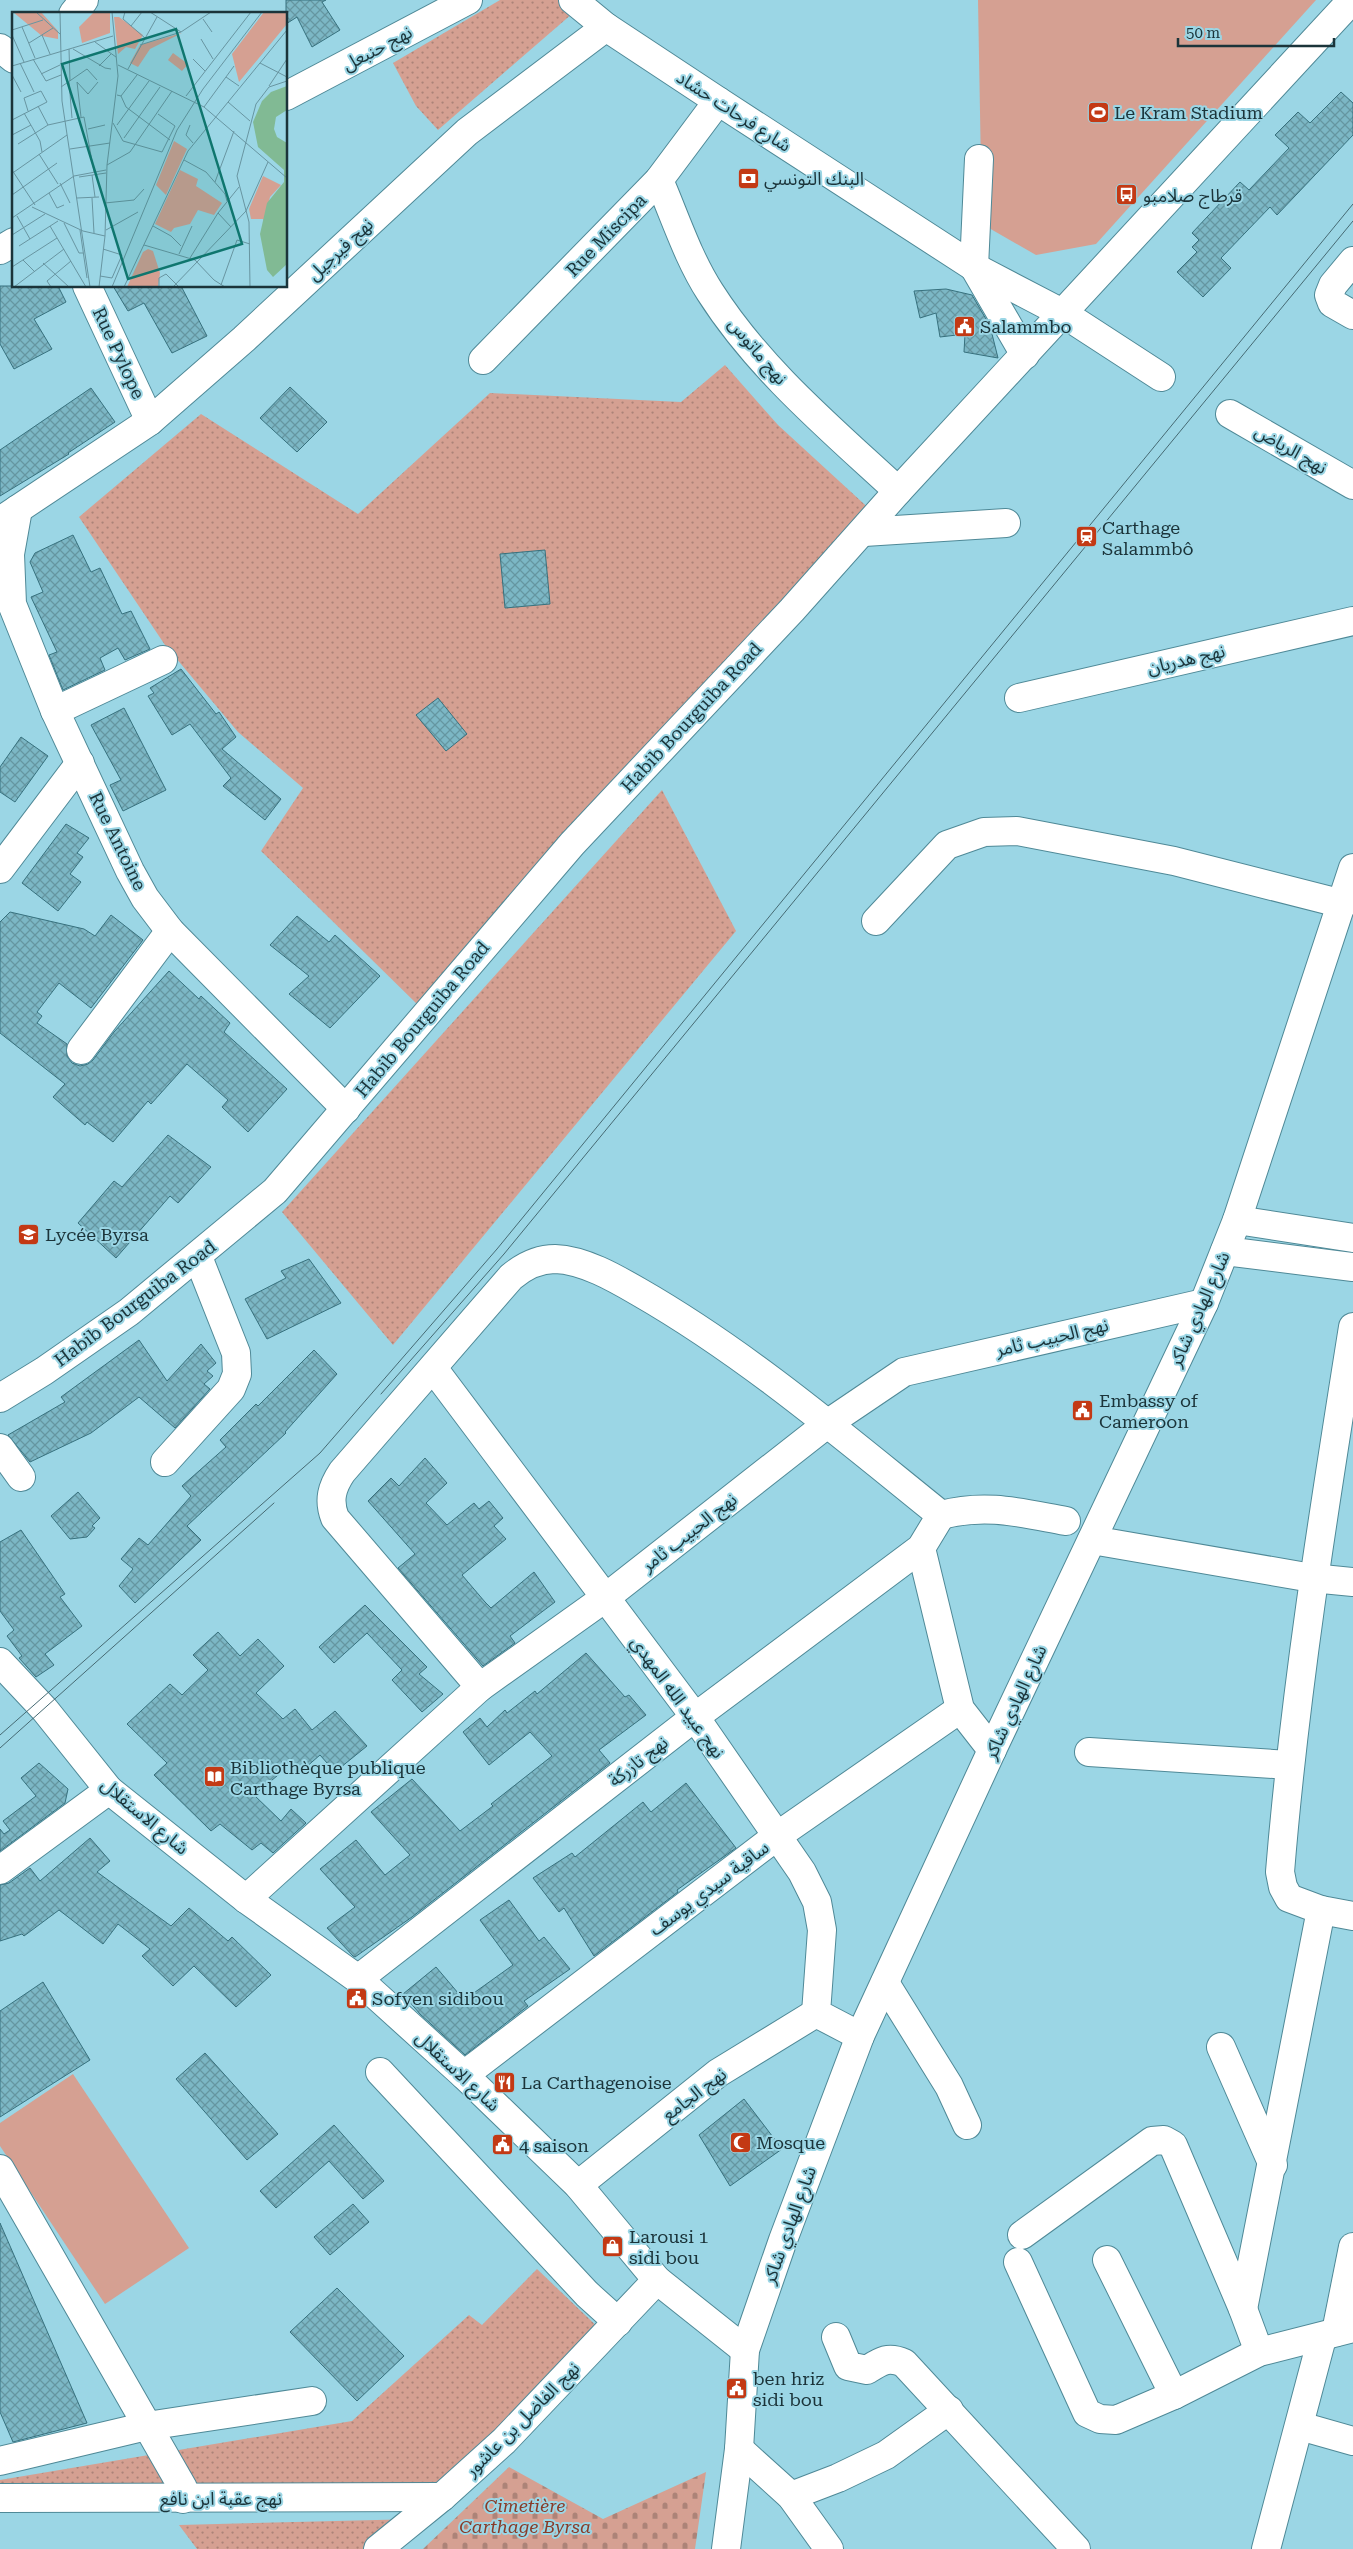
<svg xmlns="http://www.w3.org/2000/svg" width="1353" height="2549" viewBox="0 0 1353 2549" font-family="'Roboto Serif','Noto Sans Arabic',serif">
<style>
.green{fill:url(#green-dots)}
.cemetery{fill:url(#cemetery-stones)}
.pitch{fill:#d5a092}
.building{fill:url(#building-cross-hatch);stroke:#37717e}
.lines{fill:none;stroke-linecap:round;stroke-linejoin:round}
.minor-casing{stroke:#4f8997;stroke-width:30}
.major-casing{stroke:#4f8997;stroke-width:30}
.minor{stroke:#fff;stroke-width:28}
.major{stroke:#fff;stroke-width:28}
.tram{stroke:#466a73;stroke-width:1}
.labels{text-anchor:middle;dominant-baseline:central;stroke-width:4;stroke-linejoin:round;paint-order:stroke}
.street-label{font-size:18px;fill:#1b343a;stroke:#9bd6e5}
.poi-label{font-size:18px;fill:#1b343a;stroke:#9bd6e5;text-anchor:start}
.park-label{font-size:18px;font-style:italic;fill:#893b28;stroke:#9bd6e5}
.inset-road{fill:none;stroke:#6895a1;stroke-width:1}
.view{fill:#0f766e;fill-opacity:0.15;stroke:#0f766e;stroke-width:2.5}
.inset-edge{fill:none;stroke:#1b343a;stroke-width:2.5}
</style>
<defs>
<pattern id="green-dots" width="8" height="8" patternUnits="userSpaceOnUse" patternTransform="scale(1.25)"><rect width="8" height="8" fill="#d5a092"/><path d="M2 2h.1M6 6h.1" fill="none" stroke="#ac8378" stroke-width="1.8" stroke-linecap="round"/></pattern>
<pattern id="cemetery-stones" width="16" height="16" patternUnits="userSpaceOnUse" patternTransform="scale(1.25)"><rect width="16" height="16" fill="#d5a092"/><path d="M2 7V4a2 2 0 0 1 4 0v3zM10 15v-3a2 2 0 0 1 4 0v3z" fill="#ac8378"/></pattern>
<pattern id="building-cross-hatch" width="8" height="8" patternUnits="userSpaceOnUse" patternTransform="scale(1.25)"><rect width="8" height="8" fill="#7cb7c5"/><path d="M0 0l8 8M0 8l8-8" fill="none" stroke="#6596a1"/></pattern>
</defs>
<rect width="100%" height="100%" fill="#9bd6e5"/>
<g class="green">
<polygon points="500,0 560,0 573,13 438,130 416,106 393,63"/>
<polygon points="725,365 778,425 875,514 420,1007 261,851 303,788 238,732 165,645 79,517 201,414 358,514 490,393 681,402"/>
<polygon points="662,790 736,931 393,1345 282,1212"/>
<polygon points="537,2269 606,2335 436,2500 0,2509 0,2480 352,2421 469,2315 482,2325"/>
<polygon points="417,2519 382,2549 197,2549 179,2525"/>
</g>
<polygon class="cemetery" points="509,2467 603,2519 706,2472 695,2549 423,2549"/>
<g class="pitch">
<polygon points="978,0 1316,0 1096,244 1036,255 982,224"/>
<polygon points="73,2074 189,2248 105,2304 0,2146 0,2123"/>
</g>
<g class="building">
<polygon points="286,0 326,0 322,2 340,30 312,47 297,17 286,24"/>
<polygon points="1341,92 1353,103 1353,135 1277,215 1270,207 1221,258 1231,268 1203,297 1177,272 1197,252 1192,247 1199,240 1192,233 1240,182 1249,190 1289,148 1275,135 1298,112 1310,123"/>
<polygon points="0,286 58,286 66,302 34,319 52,349 14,369 0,344"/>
<polygon points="113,286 181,286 207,336 172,353 144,303 128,311"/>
<polygon points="946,289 972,295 990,326 998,358 964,352 965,334 940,337 936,313 920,318 914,291"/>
<polygon points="290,387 327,422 297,452 260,418"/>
<polygon points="91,388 115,422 68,453 69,454 0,496 0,450"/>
<polygon points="73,535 91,572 100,568 122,614 131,611 150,649 125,660 118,648 100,658 105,670 63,690 49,655 57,652 31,597 43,592 30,562 35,553"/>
<polygon points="545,550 550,604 505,608 500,554"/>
<polygon points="181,669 216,714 219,712 236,737 222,749 281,799 265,820 223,786 231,778 190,724 172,735 148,696 154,693 150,688"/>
<polygon points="438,698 467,734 446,751 416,715"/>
<polygon points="124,708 166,790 123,811 110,785 121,780 91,725"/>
<polygon points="21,737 48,756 15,802 0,792 0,767"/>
<polygon points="66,824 89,838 77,853 83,857 70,874 81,882 58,911 22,883"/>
<polygon points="10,912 84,929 95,936 111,915 143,940 91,1008 59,983 37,1012 42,1016 37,1023 67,1044 67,1056 72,1063 80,1066 88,1064 93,1060 114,1032 169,971 199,999 201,996 230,1023 224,1032 287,1089 248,1132 222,1107 228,1100 187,1064 151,1104 148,1101 113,1142 87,1122 85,1125 53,1097 65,1084 0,1033 0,922"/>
<polygon points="297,916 329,942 335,935 380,976 330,1028 289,994 309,976 270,945"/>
<polygon points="168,1135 211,1167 178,1203 170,1196 116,1258 78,1223 114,1181 122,1187"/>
<polygon points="309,1259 341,1303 267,1339 245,1299 286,1278 281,1271"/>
<polygon points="139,1340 167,1381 201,1344 216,1363 207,1371 213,1376 204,1384 210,1389 175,1428 139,1397 91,1433 30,1462 8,1435 65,1402 61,1397"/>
<polygon points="314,1350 337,1374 285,1432 286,1433 187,1526 201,1540 135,1603 119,1586 133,1569 121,1559 139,1538 148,1545 191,1496 182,1486 226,1447 220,1440 256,1404 258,1406"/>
<polygon points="425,1458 447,1483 426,1503 447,1525 474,1503 479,1509 489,1501 503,1518 494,1526 506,1539 462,1575 485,1602 491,1608 534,1572 555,1602 510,1636 515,1643 483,1666 398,1568 415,1554 368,1501 391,1478 399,1486"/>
<polygon points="78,1492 100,1518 92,1526 95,1528 87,1537 70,1539 51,1516"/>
<polygon points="21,1530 65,1594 60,1597 82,1626 45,1654 54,1665 36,1677 19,1658 22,1656 7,1636 14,1630 0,1611 0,1542"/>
<polygon points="365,1605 427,1667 419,1674 443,1694 422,1712 392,1680 402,1670 367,1633 334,1663 319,1647"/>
<polygon points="218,1632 240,1656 258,1639 284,1666 256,1693 283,1719 295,1709 312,1730 335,1711 367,1746 335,1772 320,1755 297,1775 289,1766 254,1795 281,1821 291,1809 306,1823 273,1853 261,1843 252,1850 220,1824 211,1831 154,1775 167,1763 127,1724 170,1684 182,1695 208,1670 193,1655"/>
<polygon points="586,1653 625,1697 629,1695 646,1715 599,1750 610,1763 412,1917 355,1957 353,1956 327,1928 355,1907 320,1869 356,1840 385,1875 410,1855 371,1812 412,1779 460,1831 493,1806 491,1804 552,1756 530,1732 489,1765 463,1732 480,1718 487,1727 505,1710 507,1713 535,1691 537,1694"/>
<polygon points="39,1763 68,1789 65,1803 0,1851 0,1829 4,1834 10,1830 3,1821 36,1796 21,1778"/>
<polygon points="686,1783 736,1848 677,1890 678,1892 594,1956 564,1908 559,1912 533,1878 572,1853 575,1857 643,1802 651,1812"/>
<polygon points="90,1838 110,1861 97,1872 171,1926 189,1908 228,1941 232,1937 271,1975 236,2007 194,1966 173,1986 142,1956 150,1949 118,1924 103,1944 59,1910 24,1936 22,1934 0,1941 0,1885 9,1883 30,1868 40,1881"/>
<polygon points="509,1900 539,1941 544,1937 570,1969 524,2001 528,2006 465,2055 420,2014 403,1994 436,1967 464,2000 513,1965 480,1920"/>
<polygon points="43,1982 90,2060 0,2117 0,2011"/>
<polygon points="205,2053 278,2134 247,2160 176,2079"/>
<polygon points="744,2099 782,2149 730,2186 699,2135"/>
<polygon points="334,2125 384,2181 363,2199 329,2161 276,2208 260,2191"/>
<polygon points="353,2204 369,2222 330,2255 314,2237"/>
<polygon points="0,2223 87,2423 13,2442 0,2412"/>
<polygon points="337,2288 404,2356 357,2401 290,2332"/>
</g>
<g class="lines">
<defs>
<g id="minor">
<polyline points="573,0 606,27 718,101 974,267 1064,314 1161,377"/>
<polyline points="73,14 84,0"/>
<polyline points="0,48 14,59"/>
<polyline points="286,96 468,0"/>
<path d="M659 180C675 217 688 258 710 292 759 369 831 429 898 491"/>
<polyline points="0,250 14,242"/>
<polyline points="1353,261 1333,285 1329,295 1332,303 1353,315"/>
<polyline points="974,267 979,159"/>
<polyline points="974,267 1025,355"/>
<polyline points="87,286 150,421"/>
<polyline points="483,360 659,180 718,101"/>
<polyline points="1230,414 1353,485"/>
<polyline points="18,509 10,554 12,604 55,711 130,871 145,898 170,931 346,1109"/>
<polyline points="0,521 150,421 244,339 467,132 606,27"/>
<polyline points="864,532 1006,523"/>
<polyline points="1019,698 1353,621"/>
<polyline points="55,711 163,660"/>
<polyline points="0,869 80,763"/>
<polyline points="876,921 947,845 984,832 1017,831 1174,861 1343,904"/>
<polyline points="81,1050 170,931"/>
<polyline points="1237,1220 1353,1238"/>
<polyline points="1225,1251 1353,1267"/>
<path d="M1353 1327C1324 1509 1295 1689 1280 1872L1283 1887 1289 1898 1321 1910 1353 1916"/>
<polyline points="433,1368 695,1717 802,1872 817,1902 822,1930 816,2013 860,2036"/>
<polyline points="0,1448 21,1477"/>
<polyline points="165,1462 231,1389 237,1374 236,1353 198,1257"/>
<path d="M941 1515C987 1503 1021 1513 1066 1521"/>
<polyline points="1092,1540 1312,1578 1353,1582"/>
<polyline points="921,1548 960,1709 992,1750"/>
<polyline points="0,1662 45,1710 109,1790 246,1899 358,1979 464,2075 578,2185 657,2280 745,2350"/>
<polyline points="1089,1752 1289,1765"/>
<polyline points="0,1870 109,1790"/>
<polyline points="246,1899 480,1687 605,1598 827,1424 904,1372 1204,1303"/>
<path d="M358 1979 695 1717 921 1548 941 1515C844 1437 747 1354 639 1292 615 1278 584 1260 555 1259 538 1259 524 1266 511 1277L342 1472C332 1487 328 1500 335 1518L480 1687"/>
<polyline points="885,1983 949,2086 967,2125"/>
<polyline points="1221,2047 1273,2165"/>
<polyline points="380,2072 587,2294 618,2322"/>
<polyline points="464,2075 777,1836 960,1709"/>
<polyline points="0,2169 183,2488 183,2499"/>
<polyline points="578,2185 718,2073 816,2013"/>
<polyline points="1022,2235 1152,2141 1164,2140 1173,2145 1243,2309 1259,2352"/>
<polyline points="1107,2260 1174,2395"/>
<polyline points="1018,2262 1087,2413 1100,2419 1116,2420 1174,2395 1259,2352 1353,2328"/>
<polyline points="1243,2309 1321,1910"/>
<polyline points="1336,2332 1353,2247"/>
<path d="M836 2337 848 2366 867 2370C881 2361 888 2356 904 2363L1076 2549"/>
<polyline points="1300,2426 1353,2441"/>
<polyline points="739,2449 791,2496 829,2549"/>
<polyline points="0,2461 147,2426 312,2401"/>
<polyline points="791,2496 838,2478 886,2455 949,2410"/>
<polyline points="0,2498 442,2497"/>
<polyline points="378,2549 442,2497 504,2441 657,2280"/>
<polyline points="726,2549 739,2449 745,2350 783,2240 860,2036 992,1750 1204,1303 1237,1220 1353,868"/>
<polyline points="1266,2549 1322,2338"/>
</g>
<polyline id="major" points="0,1398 44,1371 129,1312 275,1191 572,844 792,610 898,491 1352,0"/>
</defs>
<use href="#minor" class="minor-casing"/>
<use href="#major" class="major-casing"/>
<use href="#minor" class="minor"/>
<use href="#major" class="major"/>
<g class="tram">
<polyline points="381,1394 504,1254 1353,221"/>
<polyline points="0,1735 320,1453 497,1249 1353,204"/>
<polyline points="0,1748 274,1503"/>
</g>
</g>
<defs>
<symbol id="stadium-square" viewBox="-11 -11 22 22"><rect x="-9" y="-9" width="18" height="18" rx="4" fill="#c33914" stroke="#9bd6e5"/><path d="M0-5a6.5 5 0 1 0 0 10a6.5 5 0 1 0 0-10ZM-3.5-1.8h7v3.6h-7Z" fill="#fff"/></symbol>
<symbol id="bank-square" viewBox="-11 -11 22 22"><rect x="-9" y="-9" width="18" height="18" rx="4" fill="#c33914" stroke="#9bd6e5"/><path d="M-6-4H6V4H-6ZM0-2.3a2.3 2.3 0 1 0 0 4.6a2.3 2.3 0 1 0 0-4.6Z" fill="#fff"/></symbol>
<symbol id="bus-square" viewBox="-11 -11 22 22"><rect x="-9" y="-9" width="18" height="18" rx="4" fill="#c33914" stroke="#9bd6e5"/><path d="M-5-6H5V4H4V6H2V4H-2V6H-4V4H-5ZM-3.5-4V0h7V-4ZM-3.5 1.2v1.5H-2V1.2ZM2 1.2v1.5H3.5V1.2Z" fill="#fff"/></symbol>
<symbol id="civic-square" viewBox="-11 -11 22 22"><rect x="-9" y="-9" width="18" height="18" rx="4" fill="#c33914" stroke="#9bd6e5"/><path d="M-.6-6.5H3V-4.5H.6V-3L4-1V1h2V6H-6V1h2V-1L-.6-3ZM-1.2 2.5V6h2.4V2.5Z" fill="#fff"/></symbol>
<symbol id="station-square" viewBox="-11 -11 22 22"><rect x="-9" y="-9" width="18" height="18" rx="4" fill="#c33914" stroke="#9bd6e5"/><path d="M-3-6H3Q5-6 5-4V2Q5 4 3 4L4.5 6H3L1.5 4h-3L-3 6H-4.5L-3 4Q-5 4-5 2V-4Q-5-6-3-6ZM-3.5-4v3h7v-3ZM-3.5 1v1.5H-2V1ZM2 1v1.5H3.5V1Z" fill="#fff"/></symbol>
<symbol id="school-square" viewBox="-11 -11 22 22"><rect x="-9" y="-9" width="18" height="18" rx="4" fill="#c33914" stroke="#9bd6e5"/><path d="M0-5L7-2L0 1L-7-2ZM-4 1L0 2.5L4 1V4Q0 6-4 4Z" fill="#fff"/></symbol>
<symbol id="library-square" viewBox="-11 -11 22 22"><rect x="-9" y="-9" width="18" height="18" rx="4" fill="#c33914" stroke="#9bd6e5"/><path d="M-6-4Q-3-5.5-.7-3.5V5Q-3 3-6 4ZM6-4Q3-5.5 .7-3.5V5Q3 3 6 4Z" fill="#fff"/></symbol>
<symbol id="restaurant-square" viewBox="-11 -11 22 22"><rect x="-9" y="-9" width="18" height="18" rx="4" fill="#c33914" stroke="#9bd6e5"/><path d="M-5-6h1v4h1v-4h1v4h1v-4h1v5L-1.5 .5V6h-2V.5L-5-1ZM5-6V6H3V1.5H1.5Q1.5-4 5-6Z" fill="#fff"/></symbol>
<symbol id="mosque-square" viewBox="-11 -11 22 22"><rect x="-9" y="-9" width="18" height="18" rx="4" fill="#c33914" stroke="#9bd6e5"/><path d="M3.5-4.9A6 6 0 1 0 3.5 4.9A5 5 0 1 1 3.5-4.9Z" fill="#fff"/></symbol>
<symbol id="shop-square" viewBox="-11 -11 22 22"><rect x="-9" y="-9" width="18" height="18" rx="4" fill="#c33914" stroke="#9bd6e5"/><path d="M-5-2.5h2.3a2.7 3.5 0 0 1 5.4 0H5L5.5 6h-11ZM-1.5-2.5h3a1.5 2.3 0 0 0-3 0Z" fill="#fff"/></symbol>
</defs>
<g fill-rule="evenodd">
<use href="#stadium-square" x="1086" y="100" width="25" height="25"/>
<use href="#bank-square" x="736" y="166" width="25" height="25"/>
<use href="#bus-square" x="1114" y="182" width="25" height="25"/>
<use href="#civic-square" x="952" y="314" width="25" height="25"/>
<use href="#station-square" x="1074" y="524" width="25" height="25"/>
<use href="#school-square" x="16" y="1222" width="25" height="25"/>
<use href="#civic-square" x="1070" y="1398" width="25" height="25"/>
<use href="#library-square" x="202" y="1764" width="25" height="25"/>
<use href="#civic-square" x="344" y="1986" width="25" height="25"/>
<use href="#restaurant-square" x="492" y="2070" width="25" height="25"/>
<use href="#mosque-square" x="728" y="2130" width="25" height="25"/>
<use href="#civic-square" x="490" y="2132" width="25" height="25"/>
<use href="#shop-square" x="600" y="2234" width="25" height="25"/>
<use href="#civic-square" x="724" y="2376" width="25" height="25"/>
</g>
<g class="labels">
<g class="street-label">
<text transform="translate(377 48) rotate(-28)">نهج حنبعل</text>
<text transform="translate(734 111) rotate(33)">شارع فرحات حشاد</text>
<text transform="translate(606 235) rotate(-46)">Rue Miscipa</text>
<text transform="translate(340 249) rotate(-43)">نهج فيرجيل</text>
<text transform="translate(758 351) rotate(50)">نهج ماتوس</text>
<text transform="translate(119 353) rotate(65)">Rue Pylope</text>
<text transform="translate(1291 449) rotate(30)">نهج الرياض</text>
<text transform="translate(1186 659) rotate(-13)">نهج هدريان</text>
<text transform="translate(691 717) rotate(-47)">Habib Bourguiba Road</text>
<text transform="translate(118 841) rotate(64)">Rue Antoine</text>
<text transform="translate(422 1019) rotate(-50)">Habib Bourguiba Road</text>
<text transform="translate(135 1303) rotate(-37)">Habib Bourguiba Road</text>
<text transform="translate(1199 1309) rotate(-66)">شارع الهادي شاكر</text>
<text transform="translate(1052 1337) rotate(-13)">نهج الحبيب ثامر</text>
<text transform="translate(689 1532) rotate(-38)">نهج الحبيب ثامر</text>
<text transform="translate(678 1697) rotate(54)">نهج عبيد الله المهدي</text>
<text transform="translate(1015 1702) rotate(-65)">شارع الهادي شاكر</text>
<text transform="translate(638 1761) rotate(-38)">نهج تازركة</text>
<text transform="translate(145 1816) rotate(40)">شارع الاستقلال</text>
<text transform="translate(709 1888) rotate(-37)">ساقية سيدي يوسف</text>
<text transform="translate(458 2071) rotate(43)">شارع الاستقلال</text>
<text transform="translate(694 2094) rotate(-37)">نهج الجامع</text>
<text transform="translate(789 2225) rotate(-70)">شارع الهادي شاكر</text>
<text transform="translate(522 2419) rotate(-45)">نهج الفاضل بن عاشور</text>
<text x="221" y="2498">نهج عقبة ابن نافع</text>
</g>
<g class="poi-label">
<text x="1114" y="112">Le Kram Stadium</text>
<text x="764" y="178">البنك التونسي</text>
<text x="1143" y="195">قرطاج صلامبو</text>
<text x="980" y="326">Salammbo</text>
<text x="1102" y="527">Carthage<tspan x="1102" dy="21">Salammbô</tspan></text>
<text x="45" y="1234">Lycée Byrsa</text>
<text x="1099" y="1400">Embassy of<tspan x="1099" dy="21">Cameroon</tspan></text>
<text x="230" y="1767">Bibliothèque publique<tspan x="230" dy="21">Carthage Byrsa</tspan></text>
<text x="372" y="1998">Sofyen sidibou</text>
<text x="521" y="2082">La Carthagenoise</text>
<text x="756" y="2142">Mosque</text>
<text x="519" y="2145">4 saison</text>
<text x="629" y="2236">Larousi 1<tspan x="629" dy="21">sidi bou</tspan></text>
<text x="753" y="2378">ben hriz<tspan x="753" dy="21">sidi bou</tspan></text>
</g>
<g class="park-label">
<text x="525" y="2505">Cimetière<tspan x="525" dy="21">Carthage Byrsa</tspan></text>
</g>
</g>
<g transform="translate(12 12)">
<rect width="275" height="275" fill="#9bd6e5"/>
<path d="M1 0H29L46 19V27L30 24ZM82 0H98V21L70 31 67 15ZM252 0H275V12L227 70 220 42ZM170 21 138 37 126 55 118 51 128 33ZM162 129 175 137 154 183 144 173ZM168 158 186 167 184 174 210 191 202 203 186 198 178 212 162 216 159 220 143 212ZM251 164 269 173 258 185 252 210 251 207H239L237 197Z" fill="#d5a092"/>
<path d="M102 5H107L131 23 123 37 114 35 106 42Z" fill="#d5a092"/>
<path d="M161 41 176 52 170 59 156 48ZM136 237 141 239 148 261 146 275H115L131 240Z" fill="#d5a092"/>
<path d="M275 74V98L264 105 262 117 265 125 275 131V252L261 265 255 258 248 222 255 191 272 170V158L246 135 241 110 250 89 259 80Z" fill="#81ba94"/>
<path class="inset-road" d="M24 0 48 22M48 0 50 89 78 275M113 0 111 7 133 26M138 0 169 20M191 7 200 20M119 14 130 0M10 15 23 46M0 18 31 8M0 23 12 50M30 23 38 42M189 27 201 47M83 30 104 45M17 31 41 16M128 33 169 20 199 0M57 37 58 69M61 37 93 56 99 57M21 47 34 69 49 63M181 47 193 59M8 51 22 80M248 51 275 65M106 53 192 95 275 166M0 54 101 24M87 54 99 42M116 57 145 5M29 62 48 53M0 63 9 80M214 65 227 74M57 70 60 106M65 70 69 105M65 70 76 82 86 70M257 74 275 47M49 75 75 57 85 68M105 83 109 84 114 95 158 128M109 84 125 63M174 84 239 0M216 90 238 109M26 94 36 113M192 95 222 54M12 101 28 129 30 140M0 108 35 90 29 79 12 86 16 99M101 111 111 129 150 140 163 114 146 102M105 113 137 69M178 113 174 123 181 131M76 117 93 113M0 123 19 113M112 126 148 75M6 132 36 113 72 105 82 160M58 137 98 131M27 142 46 172M172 148 194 160 213 182 215 189M95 153 118 140 160 79M0 158 23 193M2 160 55 123M80 163 83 185M67 165 94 161M203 170 222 119M48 171 58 191M37 181 45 196 52 193M0 183 45 151M65 186 87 185M80 186 82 221M93 191 122 188 132 177M20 195 71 219 93 224M206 201 219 215M5 204 18 227M0 206 62 164 94 158M52 211 67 241H71M38 214 74 275M141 214 159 224 169 234M68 218 75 266M94 218 126 200M0 223 33 202M132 233 183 248 202 268 213 275M7 234 46 209M167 242 180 214M178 246 206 201 227 175M11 248 23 260M31 251 57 275M0 255 45 226M88 264 100 266 110 243 91 237M209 273 225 228 238 232M2 275 52 237M39 275 35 269 59 249M87 275 93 224 95 153 106 64 100 0M100 275 165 118 191 77 250 0M112 275 176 139 275 18M147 275V266L154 262 167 275M161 275 234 199 256 150M238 275 237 210 225 164 244 92 257 75 275 69"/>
<path class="view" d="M164 17 230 232 116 267 50 52Z"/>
<rect width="275" height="275" class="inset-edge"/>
</g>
<path d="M1178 38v8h156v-8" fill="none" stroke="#1b343a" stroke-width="2.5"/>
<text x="1186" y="38" font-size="15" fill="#1b343a" stroke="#9bd6e5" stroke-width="4" paint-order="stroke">50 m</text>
</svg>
